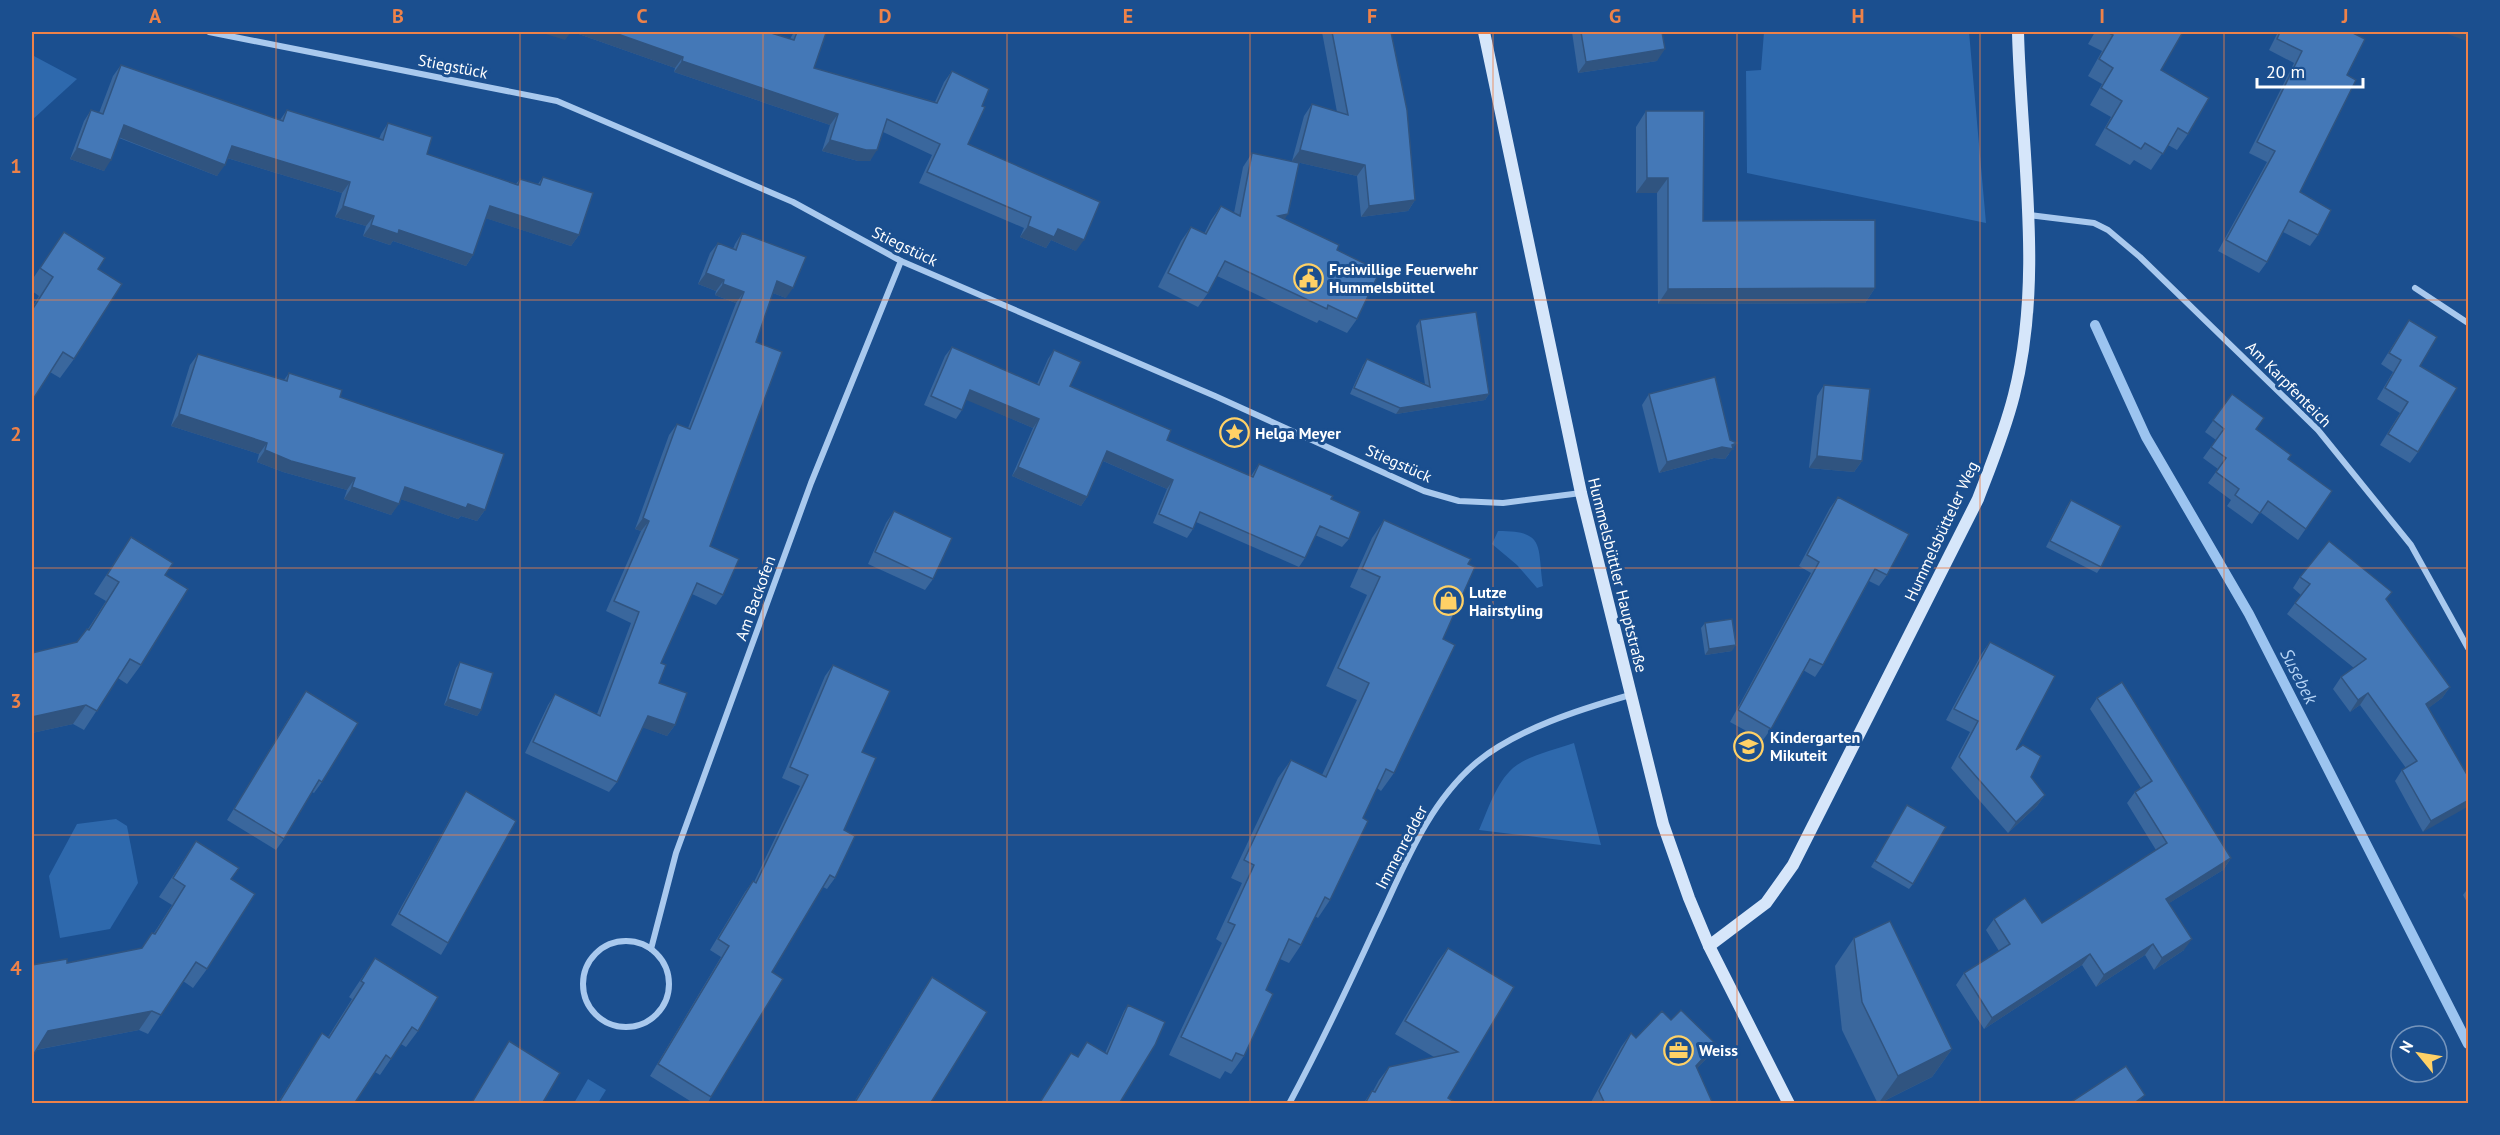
<svg xmlns="http://www.w3.org/2000/svg" width="2500" height="1135" viewBox="0 0 2500 1135" font-family="'PT Sans',sans-serif">
<style>
.green{fill:#2e69ad}
.lines{fill:none;stroke-linecap:round;stroke-linejoin:round}
.stream{stroke:#9cc4f0;stroke-width:10}
.street{stroke:#a9c9ee;stroke-width:6}
.secondary{stroke:#d6e6fa;stroke-width:12}
.wall{fill:#3a679d}
.shaded-wall{fill:#305480}
.building{fill:#4478b7;stroke:#305480;stroke-width:1.5}
.grid{fill:none;stroke:#ee8249;stroke-width:1.5;stroke-opacity:0.55}
.labels{text-anchor:middle;dominant-baseline:central;stroke-width:6;stroke-linejoin:round;paint-order:stroke}
.street-label{font-size:16px;fill:#fff;stroke:#1b4f8f}
.poi-label{font-size:16px;font-weight:bold;fill:#fff;stroke:#1b4f8f;text-anchor:start}
.water-label{font-size:18px;font-style:italic;fill:#b5d3f5;stroke:#1b4f8f}
.neatline{fill:none;stroke:#ee8249;stroke-width:2}
.grid-label{font-size:20px;text-anchor:middle;font-weight:bold;fill:#ee8249}
</style>
<rect width="100%" height="100%" fill="#1b4f8f"/>
<g class="green">
<polygon points="1764,32 1969,32 1986,223 1747,173 1746,71 1761,70"/>
<polygon points="32,55 77,79 32,120"/>
<path d="M1498 531C1546 531 1537 545 1543 586L1537 588 1517 565 1492 544Z"/>
<path d="M1574 743 1601 845 1479 830C1488 810 1496 783 1513 768 1529 755 1554 750 1574 743Z"/>
<polygon points="116,819 127,826 138,883 110,929 60,938 49,876 77,824"/>
<polygon points="588,1079 606,1090 598,1103 574,1103"/>
</g>
<g class="lines">
<polyline class="stream" points="2095,325 2146,437 2249,614 2468,1044"/>
<g class="street">
<polyline points="209,32 557,101 793,202 901,261 1215,396 1424,491 1459,501 1503,503 1581,493"/>
<polyline points="2029,215 2094,223 2108,230 2140,257 2318,430 2411,545 2468,648"/>
<polyline points="2415,288 2468,323"/>
<circle cx="626" cy="984" r="43"/>
<polyline points="651,949 676,853 811,483 901,261"/>
<path d="M1289 1104C1320 1046 1348 987 1375 928 1403 870 1426 805 1477 762 1517 729 1581 709 1630 695"/>
</g>
<g class="secondary">
<polyline points="1484,32 1581,493 1663,824 1689,898 1709,946 1789,1104"/>
<path d="M1709 946 1766 903 1793 865 1978 499C1991 465 2005 431 2014 395 2044 277 2021 152 2018 32"/>
</g>
</g>
<g class="wall">
<polygon points="573,32 768,32 790,39 794,32 822,32 814,68 935,102 944,82 952,71 982,106 968,144 1076,251 1051,240 1046,248 1020,237 1024,228 919,183 932,155 883,132 870,161 858,161 822,151 830,125 674,72 675,68"/>
<polygon points="1322,32 1391,32 1415,200 1408,211 1361,217 1357,176 1292,161 1304,116 1312,104 1337,112"/>
<polygon points="1572,32 1662,32 1657,61 1578,73"/>
<polygon points="2095,32 2183,32 2161,70 2188,134 2177,150 2168,145 2151,170 2134,160 2130,165 2095,145 2111,117 2090,105 2102,84 2088,76 2102,51 2088,44"/>
<polygon points="2278,32 2351,32 2347,75 2300,192 2318,235 2310,246 2283,232 2267,262 2259,273 2218,251 2267,162 2249,153 2294,63 2269,50"/>
<polygon points="121,65 280,120 287,110 379,139 381,134 388,123 427,154 516,184 520,179 538,184 543,177 579,235 571,246 486,218 473,255 466,266 393,241 390,245 363,236 366,226 335,217 342,193 227,158 217,176 119,138 104,171 70,159 84,121 91,110 99,113 113,76"/>
<polygon points="1646,111 1703,221 1875,288 1865,303 1658,304 1657,193 1636,193 1636,127"/>
<polygon points="1252,153 1285,219 1337,250 1357,319 1347,333 1319,320 1317,323 1217,276 1208,293 1198,307 1158,287 1181,241 1191,227 1204,234 1211,220 1221,206 1234,213 1243,167"/>
<polygon points="64,232 98,269 74,359 60,378 50,372 32,401 32,308 39,296 32,291 32,280"/>
<polygon points="742,233 786,298 773,293 756,342 710,546 723,595 716,605 692,594 661,663 659,683 675,725 667,736 643,727 617,782 609,792 525,753 548,705 555,694 597,714 631,623 606,611 641,531 635,529 669,435 677,424 688,428 736,303 715,295 716,291 698,284 710,253 718,243 733,249 735,244"/>
<polygon points="1420,320 1489,394 1485,400 1396,414 1350,394 1363,365 1367,359 1425,384 1416,326"/>
<polygon points="2409,320 2420,366 2418,452 2410,463 2380,445 2400,413 2377,399 2393,372 2381,364"/>
<polygon points="952,347 1037,384 1048,359 1054,350 1070,386 1167,440 1251,476 1259,464 1331,499 1349,539 1342,547 1315,535 1305,558 1299,567 1196,522 1193,529 1187,538 1153,523 1167,489 1103,461 1087,497 1081,506 1012,476 1033,428 966,399 962,410 956,419 924,405 945,356"/>
<polygon points="198,354 284,380 289,373 340,397 485,510 477,521 461,516 458,519 401,499 391,515 344,499 347,490 283,472 257,462 259,454 171,426 190,365"/>
<polygon points="1824,385 1862,461 1854,472 1809,468 1817,396"/>
<polygon points="1649,394 1729,454 1725,459 1714,458 1659,473 1642,405"/>
<polygon points="2232,394 2256,429 2288,459 2332,491 2298,540 2260,512 2252,524 2227,506 2231,500 2208,483 2218,469 2203,458 2216,440 2205,432"/>
<polygon points="1838,497 1887,575 1879,586 1869,581 1823,665 1815,677 1803,670 1771,729 1763,740 1730,722 1811,573 1799,566 1830,508"/>
<polygon points="2071,500 2101,567 2097,573 2046,547 2067,506"/>
<polygon points="894,511 933,579 925,590 868,564 886,523"/>
<polygon points="1384,520 1468,564 1443,639 1394,773 1381,791 1377,788 1363,818 1330,900 1318,918 1315,916 1301,945 1289,963 1280,959 1266,990 1244,1056 1231,1074 1225,1071 1220,1079 1169,1055 1222,943 1216,939 1242,883 1231,878 1278,778 1291,760 1322,775 1357,700 1326,686 1367,595 1350,587 1372,538"/>
<polygon points="131,537 165,575 141,665 127,684 118,678 84,730 73,724 32,733 32,653 77,642 88,629 106,601 94,594"/>
<polygon points="2300,577 2386,600 2450,687 2442,698 2428,708 2469,778 2423,832 2395,781 2402,770 2406,768 2360,705 2350,712 2333,689 2341,677 2354,668 2287,614 2301,595 2293,588"/>
<polygon points="1705,623 1732,651 1705,655 1701,628"/>
<polygon points="1990,642 2016,750 2031,777 2045,795 2037,806 2008,833 1951,768 1970,732 1946,720 1982,653"/>
<polygon points="460,662 481,710 477,716 444,705 456,668"/>
<polygon points="833,665 862,752 844,830 835,878 827,889 823,887 772,972 711,1097 707,1104 695,1104 650,1076 721,957 710,950 745,892 753,881 754,882 800,786 782,778 825,676"/>
<polygon points="306,691 322,782 314,793 312,792 284,839 276,850 227,820 298,703"/>
<polygon points="2097,698 2231,858 2223,870 2169,903 2184,950 2154,970 2145,955 2096,987 2082,965 1984,1029 1956,985 1964,973 1999,951 1986,930 1994,919 2042,923 2156,850 2127,803 2135,792 2141,788 2090,709"/>
<polygon points="466,791 448,943 441,955 391,925 459,803"/>
<polygon points="1907,805 1913,884 1909,889 1871,867"/>
<polygon points="196,841 231,879 207,969 193,988 183,981 148,1034 139,1030 36,1050 67,963 142,948 154,933 172,905 159,897"/>
<polygon points="2469,887 2469,906 2463,895"/>
<polygon points="1854,938 1952,1049 1932,1077 1878,1104 1842,1030 1835,966"/>
<polygon points="1448,948 1514,987 1448,1098 1458,1104 1363,1104 1372,1091 1373,1091 1379,1080 1389,1067 1434,1057 1395,1034 1438,961"/>
<polygon points="375,958 418,1031 406,1047 401,1044 380,1075 375,1072 354,1104 277,1104 311,1050 322,1033 328,1037 352,999 349,997"/>
<polygon points="932,977 930,1104 853,1104 924,989"/>
<polygon points="1128,1005 1119,1104 1078,1057 1105,1053 1124,1011"/>
<polygon points="1671,1020 1716,1044 1707,1058 1697,1068 1713,1104 1590,1104 1621,1047 1631,1033 1636,1038"/>
</g>
<g class="shaded-wall">
<polygon points="539,32 571,32 565,40"/>
<polygon points="573,32 612,32 683,57 675,68"/>
<polygon points="2442,32 2469,32 2469,42"/>
<polygon points="1665,49 1657,61 1578,73 1586,62"/>
<polygon points="682,61 838,114 830,125 674,72"/>
<polygon points="124,125 225,165 217,176 116,136"/>
<polygon points="830,140 877,150 870,161 858,161 822,151"/>
<polygon points="232,146 350,182 342,193 224,157"/>
<polygon points="77,148 111,160 104,171 70,159"/>
<polygon points="1300,150 1365,165 1357,176 1292,161"/>
<polygon points="1647,178 1668,178 1657,193 1636,193"/>
<polygon points="1415,200 1408,211 1361,217 1369,206"/>
<polygon points="343,206 374,216 366,226 335,217"/>
<polygon points="490,206 579,235 571,246 482,217"/>
<polygon points="1288,214 1279,228 1278,216"/>
<polygon points="371,225 399,230 473,255 466,266 393,241 390,245 363,236"/>
<polygon points="1028,226 1058,229 1084,240 1076,251 1051,240 1046,248 1020,237"/>
<polygon points="706,273 724,280 716,291 698,284"/>
<polygon points="777,281 793,288 786,298 770,292"/>
<polygon points="723,284 744,292 736,303 715,295"/>
<polygon points="1875,288 1865,303 1658,304 1668,289"/>
<polygon points="970,390 1039,419 1033,428 964,399"/>
<polygon points="1489,394 1485,400 1396,414 1400,408"/>
<polygon points="179,414 267,443 259,454 171,426"/>
<polygon points="1737,443 1725,459 1714,458 1659,473 1667,462"/>
<polygon points="265,450 355,478 347,490 283,472 257,462"/>
<polygon points="1107,451 1173,480 1167,489 1101,460"/>
<polygon points="1817,456 1862,461 1854,472 1809,468"/>
<polygon points="1018,467 1087,497 1081,506 1012,476"/>
<polygon points="352,487 399,504 391,515 344,499"/>
<polygon points="405,487 468,504 485,510 477,521 461,516 458,519 397,498"/>
<polygon points="643,518 649,521 641,531 635,529"/>
<polygon points="1736,645 1732,651 1705,655 1709,649"/>
<polygon points="2450,687 2442,698 2418,716 2426,704"/>
<polygon points="2368,693 2360,705 2350,712 2358,700"/>
<polygon points="448,699 481,710 477,716 444,705"/>
<polygon points="86,705 73,724 32,733 32,717"/>
<polygon points="648,716 675,725 667,736 641,727"/>
<polygon points="2045,795 2037,806 2008,833 2016,822"/>
<polygon points="2469,800 2469,806 2423,832 2431,821"/>
<polygon points="2231,858 2223,870 2158,910 2166,899"/>
<polygon points="2192,939 2184,950 2154,970 2162,958"/>
<polygon points="2153,944 2145,955 2096,987 2104,975"/>
<polygon points="2090,954 2082,965 1984,1029 1992,1018"/>
<polygon points="152,1011 139,1030 35,1050 48,1031"/>
<polygon points="1716,1044 1707,1058 1686,1080 1696,1066"/>
<polygon points="1952,1049 1932,1077 1878,1104 1898,1076"/>
<polygon points="2145,1095 2141,1100 2137,1104 2133,1104"/>
</g>
<g class="building">
<polygon points="612,32 768,32 794,40 797,32 822,32 826,33 814,68 937,103 952,71 989,89 982,106 985,107 968,144 1100,202 1084,240 1058,229 1054,237 1028,226 1031,217 927,172 940,144 887,119 877,150 866,150 830,140 838,114 682,61 683,57"/>
<polygon points="1332,32 1391,32 1407,110 1415,200 1369,206 1365,165 1300,150 1312,104 1348,115"/>
<polygon points="1581,32 1662,32 1665,49 1586,62"/>
<polygon points="2107,32 2183,32 2161,70 2209,98 2188,134 2178,128 2163,154 2145,143 2141,149 2106,128 2122,101 2101,88 2113,68 2099,59 2113,35"/>
<polygon points="2280,32 2351,32 2365,39 2347,75 2356,80 2300,192 2331,210 2318,235 2289,220 2267,262 2226,240 2275,151 2257,142 2302,51 2277,39"/>
<polygon points="121,65 283,121 287,110 383,140 388,123 432,137 427,154 518,185 520,179 540,185 543,177 593,193 579,235 490,206 473,255 399,230 398,234 371,225 374,216 343,206 350,182 232,146 225,165 124,125 111,160 77,148 91,110 103,114"/>
<polygon points="1646,111 1704,111 1703,221 1875,220 1875,288 1668,289 1668,178 1647,178"/>
<polygon points="1252,153 1299,163 1288,214 1278,216 1339,245 1337,250 1380,271 1357,319 1328,305 1327,309 1225,261 1208,293 1168,273 1191,227 1206,234 1221,206 1240,216"/>
<polygon points="64,232 105,258 98,269 122,284 74,359 63,352 32,401 32,310 53,277 40,268"/>
<polygon points="742,233 806,257 793,288 777,281 756,342 782,352 710,546 739,559 723,595 697,583 661,663 666,665 659,683 687,693 675,725 648,716 617,782 533,742 555,694 600,716 639,612 614,601 649,521 643,518 677,424 690,429 744,292 723,284 724,280 706,273 718,243 736,250"/>
<polygon points="1476,312 1489,394 1400,408 1354,388 1367,359 1430,387 1420,320"/>
<polygon points="2409,320 2437,337 2420,366 2457,388 2418,452 2388,434 2408,402 2385,388 2401,360 2389,353"/>
<polygon points="952,347 1039,385 1054,350 1081,362 1070,386 1171,430 1167,440 1253,477 1259,464 1333,496 1331,499 1360,512 1349,539 1320,526 1305,558 1200,512 1193,529 1159,514 1173,480 1107,451 1087,497 1018,467 1039,419 970,390 962,410 931,396"/>
<polygon points="198,354 287,381 289,373 342,390 340,397 504,454 485,510 468,504 466,508 405,487 399,504 352,487 355,478 291,461 265,450 267,443 179,414"/>
<polygon points="1715,377 1730,440 1737,443 1732,445 1733,449 1722,447 1667,462 1649,394"/>
<polygon points="1824,385 1870,389 1862,461 1817,456"/>
<polygon points="2232,394 2264,418 2256,429 2291,455 2288,459 2332,491 2306,529 2268,501 2260,513 2235,495 2239,489 2216,472 2226,458 2211,447 2224,429 2213,420"/>
<polygon points="1838,497 1909,534 1887,575 1875,569 1823,665 1810,659 1771,729 1738,710 1819,562 1807,555"/>
<polygon points="2071,500 2121,526 2101,567 2050,541"/>
<polygon points="894,511 952,538 933,579 875,552"/>
<polygon points="1384,520 1471,559 1468,564 1475,567 1443,639 1455,645 1394,773 1386,769 1363,818 1368,821 1330,900 1325,897 1301,945 1289,939 1266,990 1273,994 1244,1056 1236,1053 1232,1061 1181,1037 1235,925 1228,922 1254,865 1244,860 1291,760 1326,777 1369,683 1338,668 1380,577 1362,569"/>
<polygon points="131,537 173,563 165,575 188,589 141,665 130,659 97,711 86,705 32,717 32,653 77,642 87,629 89,630 119,582 107,575"/>
<polygon points="2329,541 2392,592 2386,599 2450,687 2426,704 2469,778 2469,800 2431,821 2402,770 2417,761 2368,693 2358,700 2341,677 2366,659 2295,603 2310,584 2300,577"/>
<polygon points="1732,619 1736,645 1709,649 1705,623"/>
<polygon points="1990,642 2055,676 2016,750 2023,745 2041,756 2031,777 2045,795 2016,822 1959,757 1978,721 1954,709"/>
<polygon points="460,662 493,673 481,710 448,699"/>
<polygon points="833,665 890,691 862,752 876,758 844,830 855,836 835,878 830,875 772,972 783,979 711,1097 658,1064 729,946 718,939 753,881 756,883 808,775 790,767"/>
<polygon points="2122,682 2231,858 2166,899 2192,939 2162,958 2153,944 2104,975 2090,954 1992,1018 1964,973 2010,944 1994,919 2025,898 2042,923 2167,843 2135,792 2152,781 2097,698"/>
<polygon points="306,691 358,723 322,782 319,780 284,839 234,809"/>
<polygon points="466,791 516,821 448,943 399,914"/>
<polygon points="1907,805 1946,827 1913,884 1875,861"/>
<polygon points="196,841 239,868 231,879 255,894 207,969 196,962 161,1015 152,1011 48,1031 32,1057 32,965 67,959 67,963 142,948 152,933 155,934 185,886 173,878"/>
<polygon points="1890,921 1952,1049 1898,1076 1862,1002 1854,938"/>
<polygon points="1448,948 1514,987 1448,1098 1458,1104 1365,1104 1372,1091 1375,1092 1389,1067 1458,1052 1405,1021"/>
<polygon points="375,958 438,997 418,1031 412,1027 391,1059 386,1055 354,1104 278,1104 322,1033 329,1038 364,983 361,981"/>
<polygon points="932,977 987,1012 930,1104 854,1104"/>
<polygon points="1128,1005 1165,1022 1155,1045 1119,1104 1039,1104 1071,1053 1078,1057 1087,1042 1107,1054"/>
<polygon points="1681,1010 1716,1044 1696,1066 1713,1104 1605,1104 1599,1091 1631,1033 1636,1038 1662,1011 1671,1020"/>
<polygon points="509,1041 560,1073 542,1104 471,1104"/>
<polygon points="2126,1066 2145,1095 2133,1104 2068,1104"/>
</g>
<path class="grid" d="M276 32V1104M520 32V1104M763 32V1104M1007 32V1104M1250 32V1104M1493 32V1104M1737 32V1104M1980 32V1104M2224 32V1104M32 300H2468M32 568H2468M32 835H2468"/>
<defs>
<symbol id="civic-ring" viewBox="-11 -11 22 22"><circle r="9.5" fill="#1b4f8f" stroke="#ffd166" stroke-width="1.5"/><path d="M-.6-6.5H3V-4.5H.6V-3L4-1V1h2V6H-6V1h2V-1L-.6-3ZM-1.2 2.5V6h2.4V2.5Z" fill="#ffd166"/></symbol>
<symbol id="sight-ring" viewBox="-11 -11 22 22"><circle r="9.5" fill="#1b4f8f" stroke="#ffd166" stroke-width="1.5"/><path d="M0-6L1.8-2.2L6-1.7L2.9 1.2L3.7 5.4L0 3.3L-3.7 5.4L-2.9 1.2L-6-1.7L-1.8-2.2Z" fill="#ffd166"/></symbol>
<symbol id="shop-ring" viewBox="-11 -11 22 22"><circle r="9.5" fill="#1b4f8f" stroke="#ffd166" stroke-width="1.5"/><path d="M-5-2.5h2.3a2.7 3.5 0 0 1 5.4 0H5L5.5 6h-11ZM-1.5-2.5h3a1.5 2.3 0 0 0-3 0Z" fill="#ffd166"/></symbol>
<symbol id="school-ring" viewBox="-11 -11 22 22"><circle r="9.5" fill="#1b4f8f" stroke="#ffd166" stroke-width="1.5"/><path d="M0-5L7-2L0 1L-7-2ZM-4 1L0 2.5L4 1V4Q0 6-4 4Z" fill="#ffd166"/></symbol>
<symbol id="office-ring" viewBox="-11 -11 22 22"><circle r="9.5" fill="#1b4f8f" stroke="#ffd166" stroke-width="1.5"/><path d="M-6-3h4V-5.5h4V-3h4V5H-6ZM-1-4.5V-3h2v-1.5ZM-6 0V1H6V0Z" fill="#ffd166"/></symbol>
</defs>
<g fill-rule="evenodd">
<use href="#civic-ring" x="1292" y="262" width="33" height="33"/>
<use href="#sight-ring" x="1218" y="416" width="33" height="33"/>
<use href="#shop-ring" x="1432" y="584" width="33" height="33"/>
<use href="#school-ring" x="1732" y="730" width="33" height="33"/>
<use href="#office-ring" x="1662" y="1034" width="33" height="33"/>
</g>
<g class="labels">
<g class="street-label">
<text transform="translate(453 66) rotate(11)">Stiegstück</text>
<text transform="translate(905 246) rotate(26)">Stiegstück</text>
<text transform="translate(2289 384) rotate(45)">Am Karpfenteich</text>
<text transform="translate(1399 463) rotate(24)">Stiegstück</text>
<text transform="translate(1941 531) rotate(-65)">Hummelsbütteler Weg</text>
<text transform="translate(1618 575) rotate(76)">Hummelsbüttler Hauptstraße</text>
<text transform="translate(755 598) rotate(-70)">Am Backofen</text>
<text transform="translate(1401 847) rotate(-62)">Immenredder</text>
</g>
<g class="poi-label">
<text x="1329" y="269">Freiwillige Feuerwehr<tspan x="1329" dy="18">Hummelsbüttel</tspan></text>
<text x="1255" y="433">Helga Meyer</text>
<text x="1469" y="592">Lutze<tspan x="1469" dy="18">Hairstyling</tspan></text>
<text x="1770" y="737">Kindergarten<tspan x="1770" dy="18">Mikuteit</tspan></text>
<text x="1699" y="1050">Weiss</text>
</g>
<g class="water-label">
<text transform="translate(2299 676) rotate(63)">Susebek</text>
</g>
</g>
<rect width="2500" height="1135" fill="none" stroke="#1b4f8f" stroke-width="66"/>
<g transform="translate(2419 1054) rotate(300)"><circle r="28" fill="#1b4f8f" stroke="#7695bc" stroke-width="1.5"/>
<path d="M0-4.5L10 22L0 15L-10 22Z" fill="#ffd166"/>
<text y="-9" font-size="16" font-weight="bold" text-anchor="middle" fill="#ffffff">N</text>
</g>
<path d="M2257 78v9h106v-9" fill="none" stroke="#ffffff" stroke-width="3"/>
<text x="2266" y="78" font-size="18" fill="#ffffff" stroke="#1b4f8f" stroke-width="4.5" paint-order="stroke">20 m</text>
<rect x="33" y="33" width="2434" height="1069" class="neatline"/>
<g class="grid-label">
<text x="155" y="23">A</text>
<text x="398" y="23">B</text>
<text x="642" y="23">C</text>
<text x="885" y="23">D</text>
<text x="1128" y="23">E</text>
<text x="1372" y="23">F</text>
<text x="1615" y="23">G</text>
<text x="1858" y="23">H</text>
<text x="2102" y="23">I</text>
<text x="2345" y="23">J</text>
<text x="16" y="173">1</text>
<text x="16" y="441">2</text>
<text x="16" y="708">3</text>
<text x="16" y="975">4</text>
</g>
</svg>
